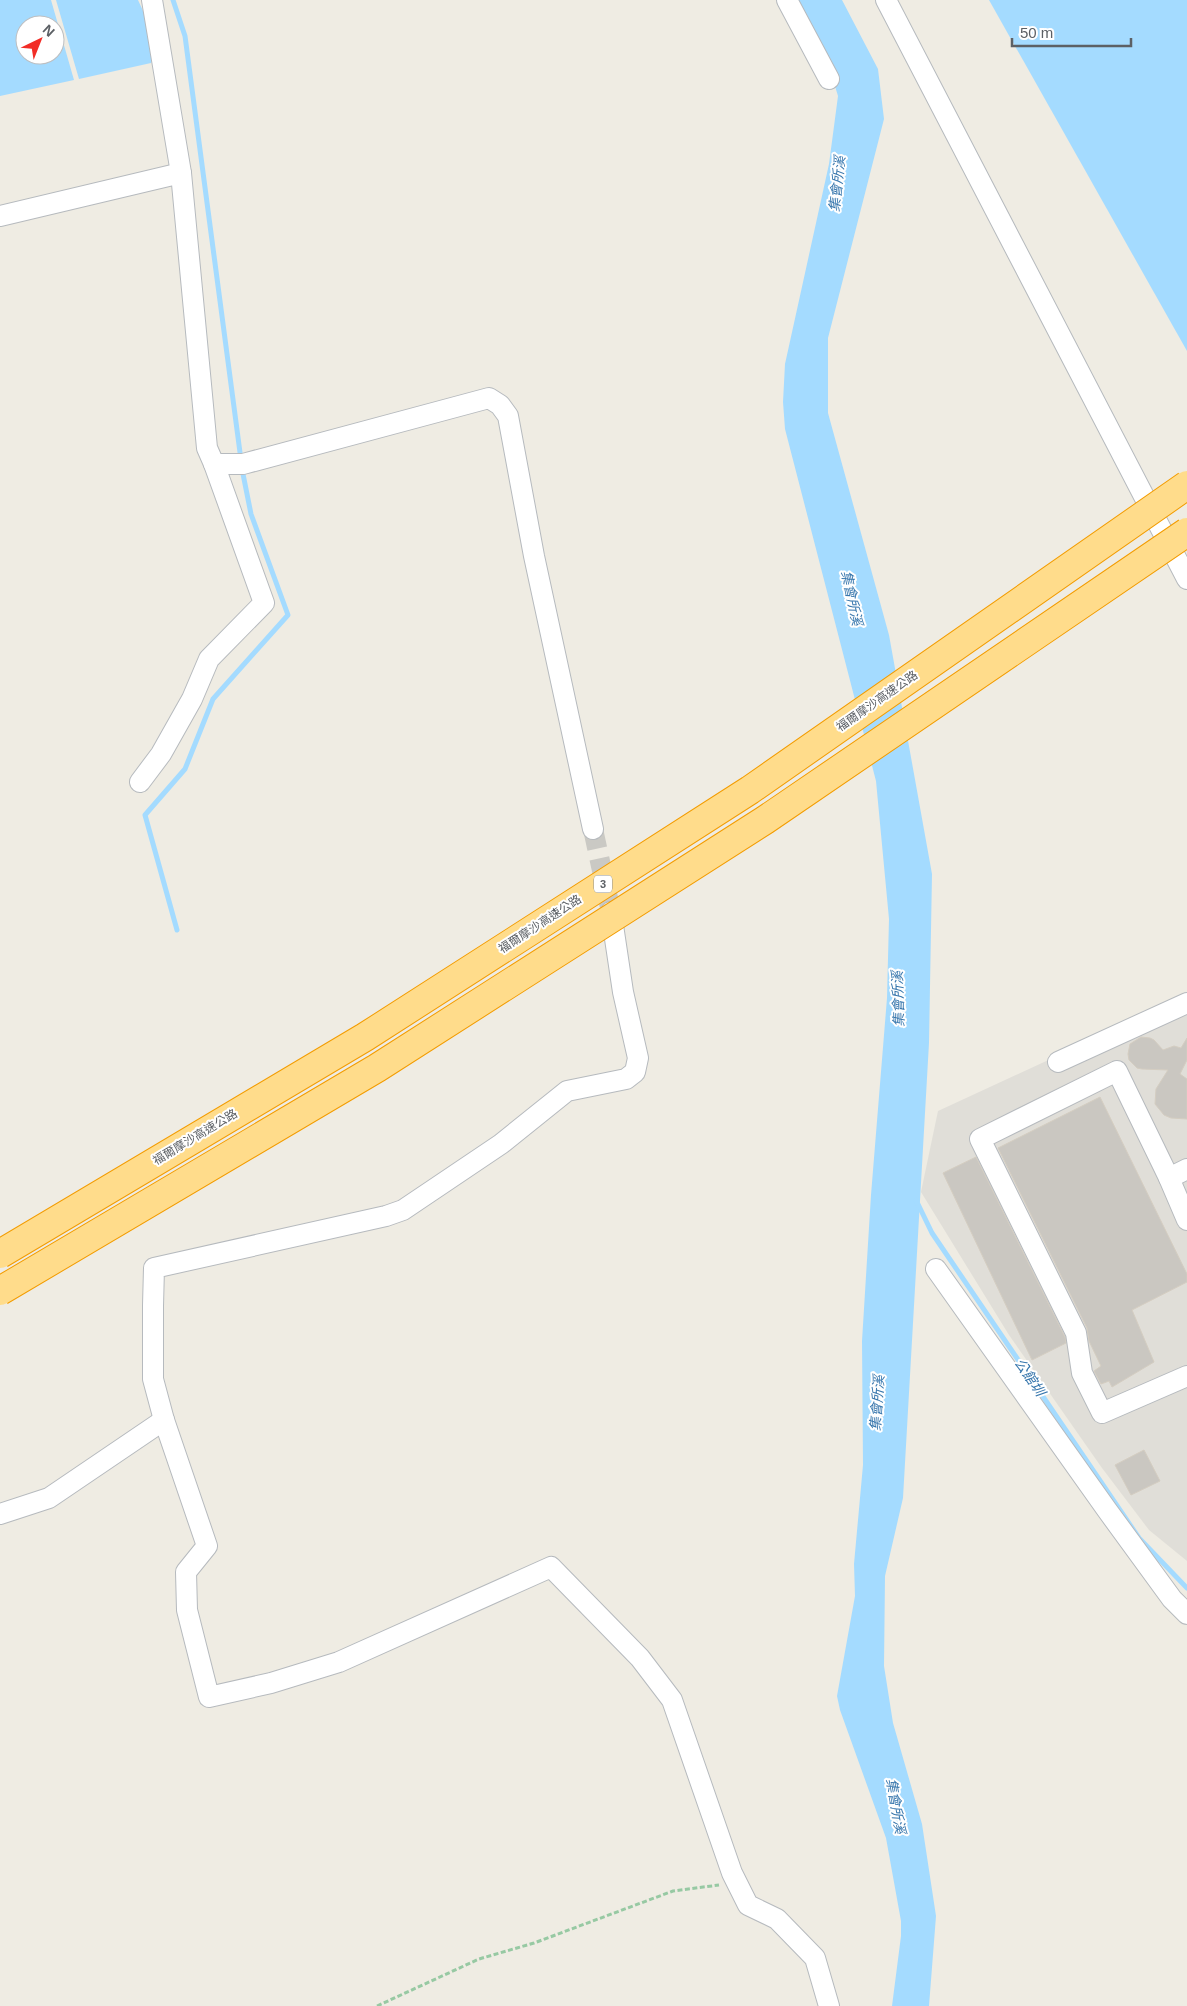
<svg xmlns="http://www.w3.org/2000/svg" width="1187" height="2006" viewBox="0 0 1187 2006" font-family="Arial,'Noto Sans TC',sans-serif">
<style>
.industrial{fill:#e0ded8}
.water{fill:#a4dbff;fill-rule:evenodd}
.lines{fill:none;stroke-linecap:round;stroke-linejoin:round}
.stream{stroke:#a4dbff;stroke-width:5}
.building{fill:#cac7c1;stroke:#d4cdc1}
.minor-tunnel{stroke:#cac9c4;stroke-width:20;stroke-dasharray:20 10;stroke-linecap:butt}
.minor-casing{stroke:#b6babe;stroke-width:22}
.path{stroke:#97c9a3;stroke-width:3;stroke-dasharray:5 2.5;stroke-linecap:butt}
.minor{stroke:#fff;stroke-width:20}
.highway-bridge-casing{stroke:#f39c00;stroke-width:30;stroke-linecap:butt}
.highway-bridge{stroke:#ffdc8b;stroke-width:28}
.labels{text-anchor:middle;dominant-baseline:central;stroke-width:4;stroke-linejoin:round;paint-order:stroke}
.shield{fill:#fff;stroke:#8d9093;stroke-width:1}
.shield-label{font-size:11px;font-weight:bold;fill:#5c6065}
.street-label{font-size:12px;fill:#5c6065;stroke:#fff}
.water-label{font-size:14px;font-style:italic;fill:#3877ad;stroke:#fff}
</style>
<rect width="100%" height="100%" fill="#efece3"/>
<polygon class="industrial" points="1187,996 1187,1561 1149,1530 1102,1468 1009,1335 921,1192 938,1111"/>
<g class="water">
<path d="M0 0H51L74 80 0 96ZM25 25H55V55H25Z"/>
<polygon points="56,0 138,0 144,13 153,58 151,63 79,79"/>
<polygon points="791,0 842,0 878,69 884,119 828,338 828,413 889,635 932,874 929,1043 903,1498 885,1576 884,1666 893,1723 922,1824 936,1916 929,2006 892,2006 901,1936 901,1921 886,1838 840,1710 837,1696 855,1596 854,1564 863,1465 862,1341 871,1195 887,998 889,919 876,781 785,429 783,402 785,364 829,164 838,96 834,83"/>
<polygon points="989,0 1187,0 1187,351"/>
</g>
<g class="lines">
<g class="stream">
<polyline points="173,0 185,36 241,460"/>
<polyline points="177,930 145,815 185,769 213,699 288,615 251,514 242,469"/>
<polyline points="916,1200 932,1233 1139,1538 1187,1588"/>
</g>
</g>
<g class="building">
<polygon points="1141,1037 1150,1038 1154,1040 1163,1050 1174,1046 1181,1048 1187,1038 1187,1060 1180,1074 1187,1079 1187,1119 1171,1118 1164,1115 1155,1104 1156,1089 1168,1070 1142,1069 1137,1068 1129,1060 1128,1054 1130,1044"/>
<polygon points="1100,1097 1187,1274 1187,1282 1132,1310 1154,1362 1112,1387 1109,1381 1101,1384 1094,1371 1101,1366 1089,1341 1087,1328 998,1148"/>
<polygon points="976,1157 1065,1337 1066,1343 1032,1360 943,1173"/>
<polygon points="1144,1450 1160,1481 1131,1495 1115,1465"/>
</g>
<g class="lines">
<polyline class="minor-tunnel" points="593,829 611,912"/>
<defs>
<g id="minor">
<polyline points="152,0 181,173 207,448 214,464 243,464 489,398 500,405 508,416 534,556 593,829"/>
<polyline points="787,0 829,79"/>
<polyline points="886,0 1187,579"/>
<polyline points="0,216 181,173"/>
<polyline points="140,782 161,754 192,699 209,659 264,603 214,464"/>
<polyline points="611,912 623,992 638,1058 635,1072 626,1079 567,1091 501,1144 403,1210 386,1216 154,1268 153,1306 153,1379 164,1420 207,1546 186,1572 187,1610 209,1697 271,1683 339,1662 551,1567 640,1658 672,1700 732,1873 748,1905 777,1919 815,1958 829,2006"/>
<polyline points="1058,1062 1187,1003"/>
<polyline points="1169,1178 1187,1169"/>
<polyline points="1187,1220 1169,1178 1117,1071 980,1139 1076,1333 1082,1373 1102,1413 1187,1376"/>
<polyline points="936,1269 1107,1510 1172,1599 1187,1614"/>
<polyline points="0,1514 49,1498 164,1420"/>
</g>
</defs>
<use href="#minor" class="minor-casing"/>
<polyline class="path" points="377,2006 479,1959 534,1943 673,1891 719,1885"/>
<use href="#minor" class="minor"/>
<defs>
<g id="highway-bridge">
<polyline points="0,1254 365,1037 750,790 1187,485"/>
<polyline points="0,1291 377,1068 765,820 1187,532"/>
</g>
</defs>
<use href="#highway-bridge" class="highway-bridge-casing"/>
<use href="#highway-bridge" class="highway-bridge"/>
</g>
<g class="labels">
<rect class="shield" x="594" y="875.5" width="18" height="17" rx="4"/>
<g class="shield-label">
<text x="603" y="884">3</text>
</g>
<g class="street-label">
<text transform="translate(877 701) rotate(-35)">福爾摩沙高速公路</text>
<text transform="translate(540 924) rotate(-33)">福爾摩沙高速公路</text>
<text transform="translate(195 1137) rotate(-31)">福爾摩沙高速公路</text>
</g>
<g class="water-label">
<text transform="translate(837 184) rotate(-84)">集會所溪</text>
<text transform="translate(852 598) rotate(78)">集會所溪</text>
<text transform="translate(898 999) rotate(-92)">集會所溪</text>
<text transform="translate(1030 1377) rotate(56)">公館圳</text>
<text transform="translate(877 1403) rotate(-86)">集會所溪</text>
<text transform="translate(896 1806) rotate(80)">集會所溪</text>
</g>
</g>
<g transform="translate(40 40) rotate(43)"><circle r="24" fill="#ffffff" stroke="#bebfc1"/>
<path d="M0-4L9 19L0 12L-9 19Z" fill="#f22d27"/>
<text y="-8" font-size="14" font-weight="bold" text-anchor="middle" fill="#5c6065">N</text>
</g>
<path d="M1012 38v8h119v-8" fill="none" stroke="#5c6065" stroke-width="2.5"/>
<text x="1020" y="38" font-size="15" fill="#5c6065" stroke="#ffffff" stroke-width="4" paint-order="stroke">50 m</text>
</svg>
